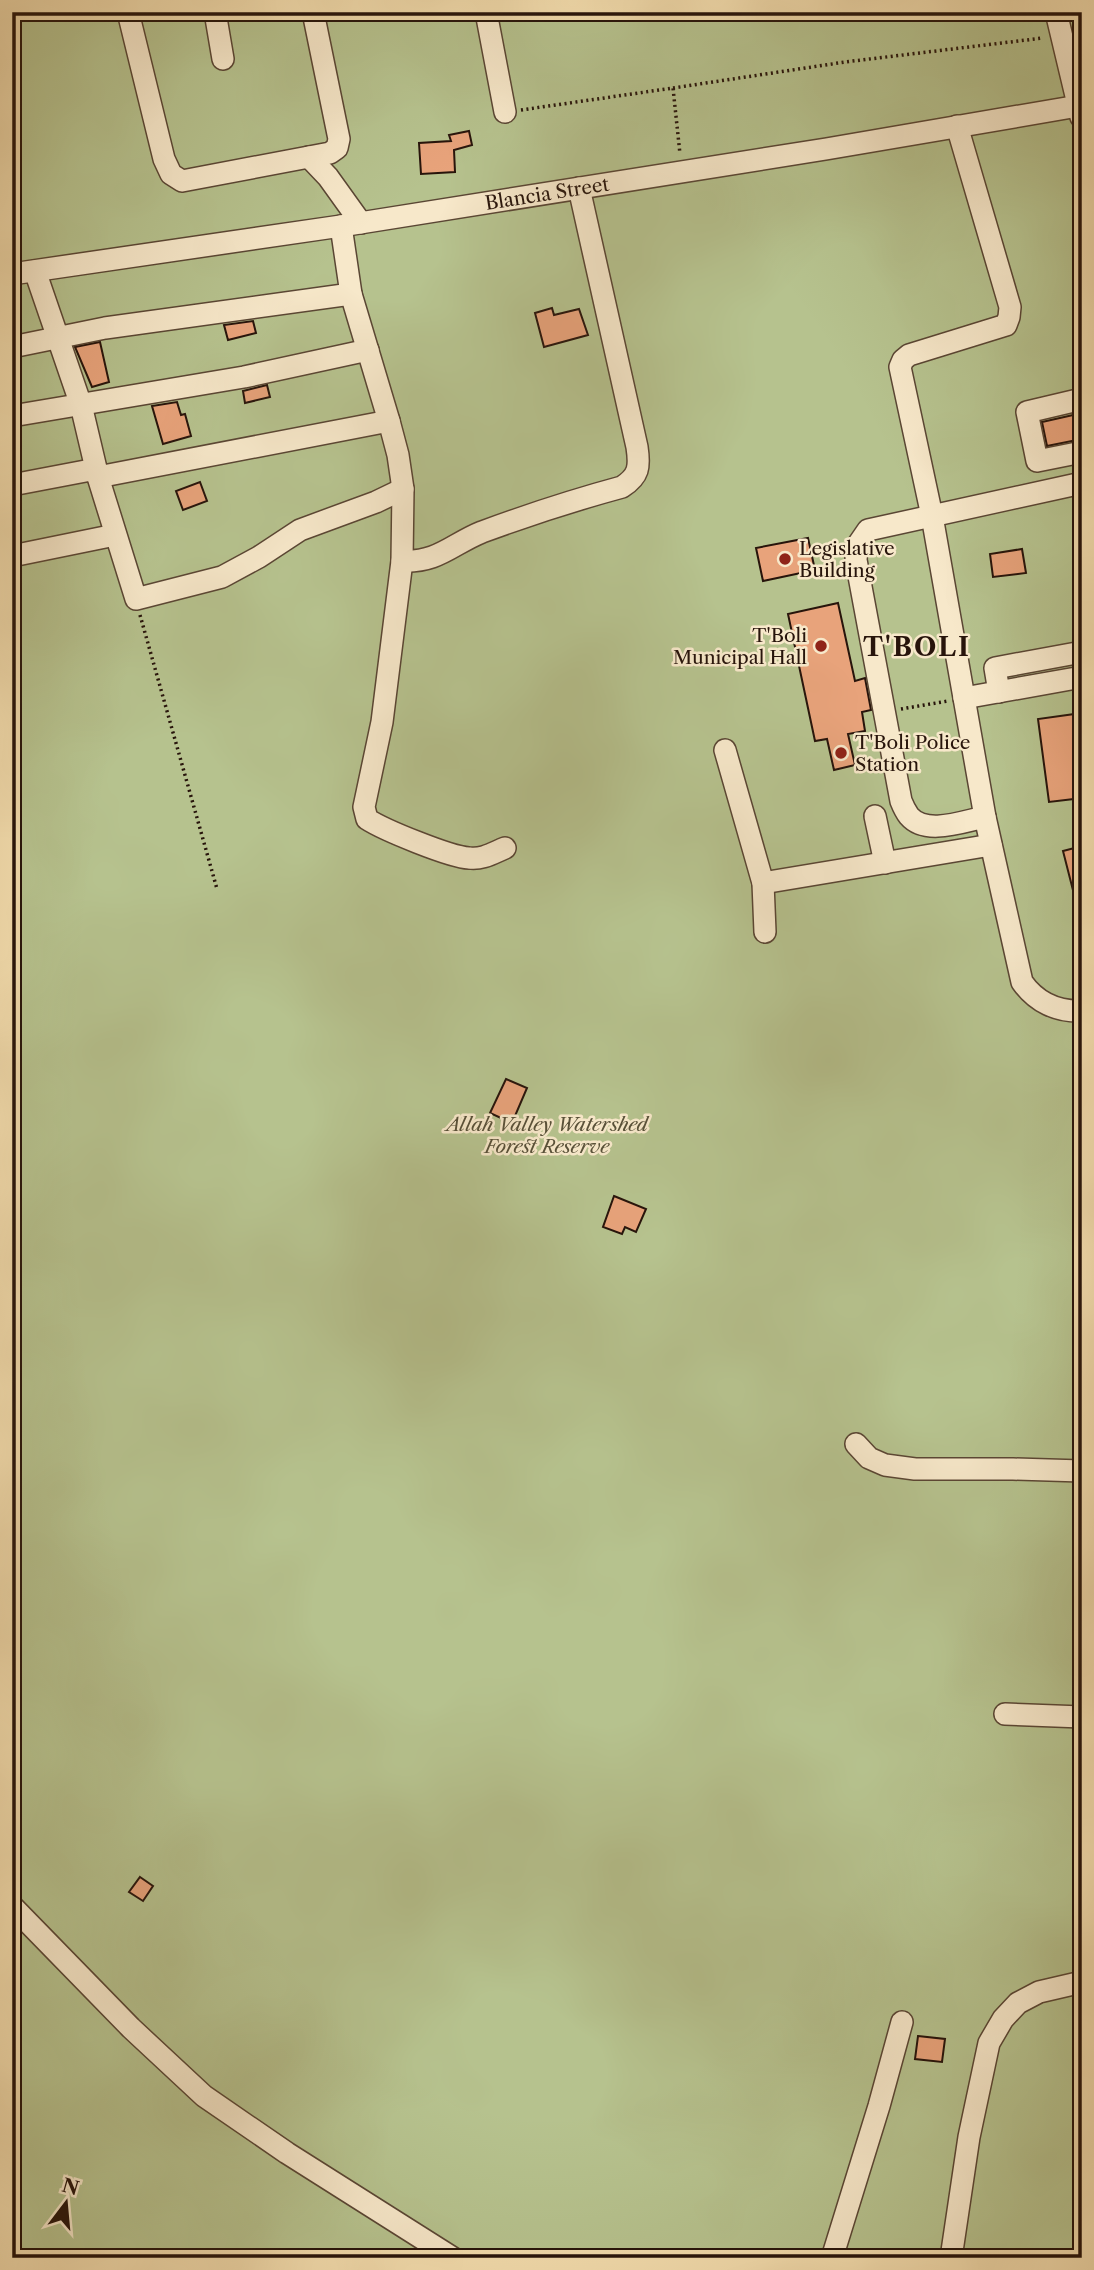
<svg xmlns="http://www.w3.org/2000/svg" width="1094" height="2270" viewBox="0 0 1094 2270" font-family="'Libre Caslon Text',serif">
<style>
.green{fill:#b6c28e;stroke:#6e6b4c;stroke-width:2}
.building{fill:#e8a37b;stroke:#27140b;stroke-width:2}
.lines{fill:none;stroke-linecap:round;stroke-linejoin:round}
.minor-casing{stroke:#5a4634;stroke-width:24}
.path{stroke:#27140b;stroke-width:3.5;stroke-dasharray:2 3.5;stroke-linecap:butt}
.minor{stroke:#f7e8ca;stroke-width:21}
.poi-dot{fill:#8f2418;stroke:#f7e8ca;stroke-width:2.5}
.labels{text-anchor:middle;dominant-baseline:central;stroke-width:5;stroke-linejoin:round;paint-order:stroke}
.street-label{font-size:19px;fill:#27140b;stroke:#f7e8ca}
.poi-label{font-size:19px;fill:#27140b;stroke:#f7e8ca;text-anchor:start}
.park-label{font-size:19px;font-style:italic;fill:#595139;stroke:#f7e8ca}
.district-label{font-size:26px;font-weight:bold;letter-spacing:2px;fill:#27140b;stroke:#f7e8ca}
</style>
<rect width="100%" height="100%" fill="#f2dcad"/>
<filter id="stains"><feTurbulence type="fractalNoise" baseFrequency=".00286" numOctaves="4"/><feColorMatrix values="0 0 0 0 .2 0 0 0 0 .09 0 0 0 0 .02 0 0 0 .5 -.17"/></filter>
<radialGradient id="worn" r=".72"><stop offset=".6" stop-color="#630" stop-opacity="0"/><stop offset="1" stop-color="#630" stop-opacity=".3"/></radialGradient>
<rect class="green" x="12" y="12" width="1070" height="2246"/>
<g class="building">
<polygon points="469,131 472,145 454,150 455,172 421,174 419,143 451,141 449,135"/>
<polygon points="552,308 554,315 579,309 588,335 544,347 535,313"/>
<polygon points="253,321 256,333 228,340 224,325"/>
<polygon points="100,342 109,382 92,387 75,347"/>
<polygon points="267,385 270,397 245,403 243,391"/>
<polygon points="177,402 181,415 185,414 191,436 163,444 152,406"/>
<polygon points="1082,413 1082,439 1047,446 1042,422"/>
<polygon points="200,482 207,501 183,510 176,491"/>
<polygon points="808,538 815,570 763,581 756,548"/>
<polygon points="1022,549 1026,573 993,577 990,554"/>
<polygon points="838,603 855,681 865,678 871,710 862,712 865,731 848,734 855,765 834,770 827,739 815,741 788,614"/>
<polygon points="1082,713 1082,798 1049,802 1038,719"/>
<polygon points="1082,846 1082,906 1077,906 1063,851"/>
<polygon points="506,1079 527,1088 512,1123 490,1113"/>
<polygon points="614,1196 646,1209 636,1232 625,1227 622,1234 603,1227"/>
<polygon points="140,1877 153,1886 143,1901 129,1892"/>
<polygon points="918,2036 945,2039 942,2062 915,2059"/>
</g>
<g class="lines">
<defs>
<g id="minor">
<polyline points="128,12 164,159 171,174 182,181 330,153 337,148 339,139 313,12"/>
<polyline points="215,12 223,59"/>
<polyline points="486,12 505,112"/>
<polyline points="1056,12 1081,117"/>
<path d="M957 126 1010 307 1009 317 1006 325 909 355 903 360 900 367 932 516 985 817 1022 982C1036 1002 1057 1012 1082 1011"/>
<polyline points="309,157 328,177 361,223"/>
<polyline points="35,271 81,405 98,477 136,599 222,577 259,557 300,530 376,502 403,489"/>
<path id="s1" d="M12 274 341 226 826 149 1078 106"/>
<path d="M351 294 389 421 398 455 403 489 402 561 382 722 364 807 367 819C384 830 450 857 469 858 482 860 493 853 505 848"/>
<polyline points="12,347 105,328 351,294 341,226"/>
<polyline points="1082,399 1027,412 1037,461 1082,452"/>
<polyline points="12,416 244,377 368,350"/>
<polyline points="98,477 389,421"/>
<polyline points="12,485 96,469"/>
<polyline points="12,556 115,535"/>
<path d="M402 561C438 563 452 544 482 532 528 515 574 500 622 487 639 476 640 467 637 447L579 188"/>
<polyline points="999,692 995,668 1082,652"/>
<polyline points="964,698 1082,677"/>
<polyline points="725,750 763,883 765,932"/>
<polyline points="875,816 885,863"/>
<path d="M985 817C964 821 926 836 909 816 906 812 903 806 901 801L856 560 857 546 868 530 1082 483"/>
<polyline points="763,883 991,845"/>
<polyline points="856,1444 869,1458 885,1465 915,1469 1013,1469 1082,1471"/>
<polyline points="1005,1714 1082,1717"/>
<polyline points="12,1906 131,2028 204,2096 287,2153 453,2258"/>
<polyline points="832,2258 879,2106 902,2022"/>
<polyline points="951,2258 969,2137 989,2043 1003,2019 1018,2003 1039,1992 1082,1982"/>
</g>
</defs>
<use href="#minor" class="minor-casing"/>
<g class="path">
<polyline points="673,88 845,62 1043,38"/>
<polyline points="521,110 673,88 680,154"/>
<polyline points="140,615 217,889"/>
<polyline points="901,709 948,701"/>
</g>
<use href="#minor" class="minor"/>
</g>
<g class="poi-dot">
<circle cx="785" cy="559" r="7"/>
<circle cx="821" cy="646" r="7"/>
<circle cx="841" cy="753" r="7"/>
</g>
<g class="labels">
<g class="street-label">
<text stroke="none"><textPath href="#s1" startOffset="541">Blancia Street</textPath></text>
</g>
<g class="poi-label">
<text x="799" y="548">Legislative<tspan x="799" dy="22">Building</tspan></text>
<text x="807" y="635" text-anchor="end">T'Boli<tspan x="807" dy="22">Municipal Hall</tspan></text>
<text x="855" y="742">T'Boli Police<tspan x="855" dy="22">Station</tspan></text>
</g>
<g class="park-label">
<text x="547" y="1124">Allah Valley Watershed<tspan x="547" dy="22">Forest Reserve</tspan></text>
</g>
<g class="district-label">
<text x="917" y="647">T'BOLI</text>
</g>
</g>
<rect width="1094" height="2270" fill="none" stroke="#f2dcad" stroke-width="42"/>
<rect x="14" y="14" width="1066" height="2242" fill="none" stroke="#27140b" stroke-width="3.5"/>
<rect x="21" y="21" width="1052" height="2228" fill="none" stroke="#27140b" stroke-width="2"/>
<g transform="translate(66 2203) rotate(16)" stroke="#f7e8ca" stroke-width="5" paint-order="stroke">
<path d="M0-5L12 26L0 18L-12 26Z" fill="#27140b"/>
<text y="-10" font-size="19" font-weight="bold" text-anchor="middle" fill="#27140b">N</text>
</g>
<rect width="100%" height="100%" filter="url(#stains)"/>
<rect width="100%" height="100%" fill="url(#worn)"/>
</svg>
